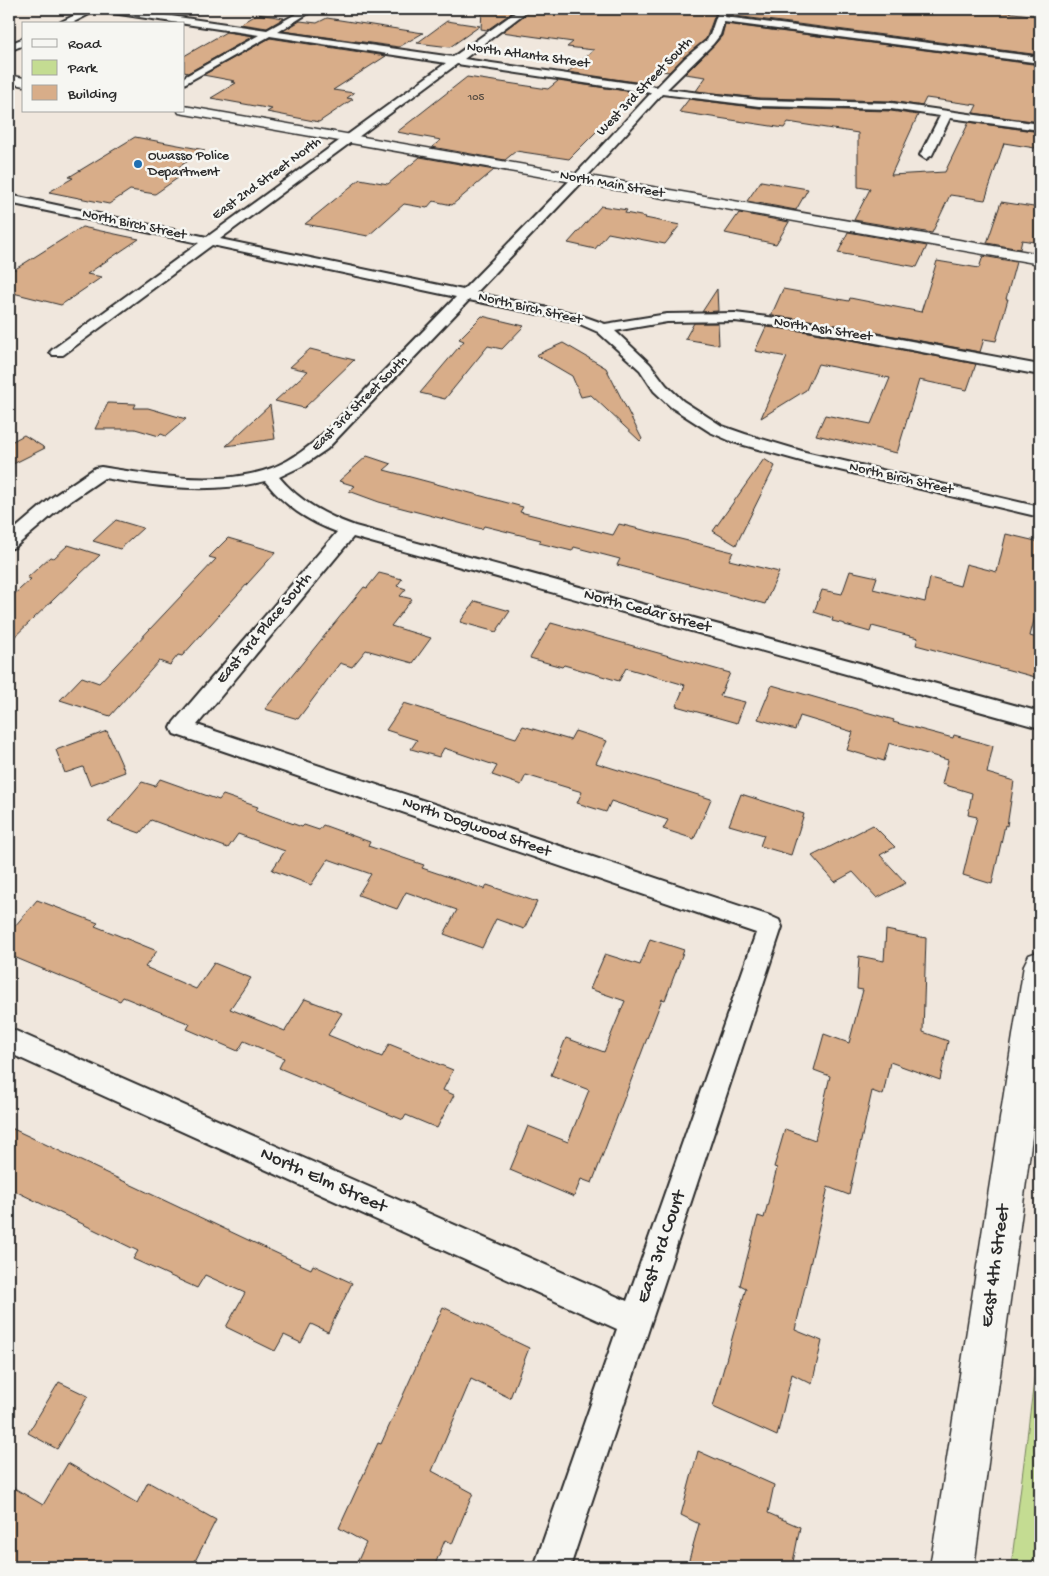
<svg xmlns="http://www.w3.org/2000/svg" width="1049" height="1576" viewBox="0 0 1049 1576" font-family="'Gochi Hand',sans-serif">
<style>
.green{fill:#c4dc92;stroke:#78845e}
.building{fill:#d8ad89;stroke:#2b2b2b}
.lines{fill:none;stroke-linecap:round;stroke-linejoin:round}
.street-casing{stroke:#2b2b2b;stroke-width:4}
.secondary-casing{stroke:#2b2b2b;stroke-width:3}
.street{fill:#f6f6f2;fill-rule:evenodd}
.secondary{fill:#f6f6f2;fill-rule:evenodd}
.poi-dot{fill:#1f6fb2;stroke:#f6f6f2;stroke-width:2}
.labels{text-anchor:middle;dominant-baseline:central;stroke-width:5;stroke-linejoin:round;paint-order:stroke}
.far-number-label{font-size:11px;fill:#564c42}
.far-street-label{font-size:14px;fill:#2b2b2b;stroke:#f6f6f2}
.far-poi-label{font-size:14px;fill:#2b2b2b;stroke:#f6f6f2;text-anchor:start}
.street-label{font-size:16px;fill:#2b2b2b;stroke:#f6f6f2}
.near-street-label{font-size:19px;fill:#2b2b2b;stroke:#f6f6f2}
</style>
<rect width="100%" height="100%" fill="#f0e7dd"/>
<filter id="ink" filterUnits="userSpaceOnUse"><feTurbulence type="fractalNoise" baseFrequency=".02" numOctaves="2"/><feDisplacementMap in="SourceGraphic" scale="10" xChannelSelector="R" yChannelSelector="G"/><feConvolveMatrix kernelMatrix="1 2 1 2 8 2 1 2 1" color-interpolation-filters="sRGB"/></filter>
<g filter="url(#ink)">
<polygon class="green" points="1039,1340 1040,1341 1040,1567 1011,1567"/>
<g class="building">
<polygon points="482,9 517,9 487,30 481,29"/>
<polygon points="532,9 717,9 706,39 669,72 654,70 642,83 568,72 594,50 567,47 573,42 502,32"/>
<polygon points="729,9 977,9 1040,16 1040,55 727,15"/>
<polygon points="257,14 284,18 267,28 240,24"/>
<polygon points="327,18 423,33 399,47 283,31 300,21 317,23"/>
<polygon points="447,21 480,26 450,47 417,43"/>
<polygon points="725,24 1040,65 1040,122 973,113 977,105 926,98 922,106 891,101 759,98 696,91 706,77 685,74 714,45 722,36"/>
<polygon points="226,32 253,36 188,73 184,72 184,56"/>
<polygon points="270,38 386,56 333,90 354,93 347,98 353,99 319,122 267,112 272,109 211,98 236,83 231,82 235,81 203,75"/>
<polygon points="467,77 548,89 558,81 633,92 618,107 621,107 569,159 516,151 505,160 432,147 441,140 397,132"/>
<polygon points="689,99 759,108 891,111 918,115 891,175 945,172 969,122 1040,132 1040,146 1036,145 1035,148 1004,143 985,200 950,195 932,233 854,220 870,189 858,187 858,133 788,122 784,128 679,112"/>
<polygon points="135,137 205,150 177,168 184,169 179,172 185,173 155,194 130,190 109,204 49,192 73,178 69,177"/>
<polygon points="420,157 494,170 452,205 433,201 427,208 404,204 368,236 305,224 360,179 388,184"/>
<polygon points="761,181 808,189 796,210 747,201"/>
<polygon points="1001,202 1040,208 1040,243 1022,240 1020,249 987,243"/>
<polygon points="601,206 627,210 625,213 646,217 645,218 680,225 665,244 608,233 595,249 568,243"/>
<polygon points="739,213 789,222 776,244 725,233"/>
<polygon points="82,227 139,239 87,274 102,277 61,305 9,292 9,273"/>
<polygon points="848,232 927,246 917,267 838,253"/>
<polygon points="983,256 1016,262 1006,299 1008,299 996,341 984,339 980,352 809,320 771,316 783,289 849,301 850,298 921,312 937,261 979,268"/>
<polygon points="717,289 718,311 702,312"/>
<polygon points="482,316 524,326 502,349 488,346 445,399 420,393 464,341 459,339"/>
<polygon points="694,323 718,323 719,345 685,339"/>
<polygon points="766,327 809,332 976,364 967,390 919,380 897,453 816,435 825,415 871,424 890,378 818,364 806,390 761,418 787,357 755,351"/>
<polygon points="563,343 606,368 642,439 640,441 591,395 581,397 572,376 536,355"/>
<polygon points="310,349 354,360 304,408 275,401 308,371 290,367"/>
<polygon points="108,403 136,404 134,408 148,408 186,419 166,436 161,434 159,436 135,429 95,429"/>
<polygon points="270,405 275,439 226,446"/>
<polygon points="24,435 45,448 9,466 9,443"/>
<polygon points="367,456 391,464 384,470 523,507 520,512 613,535 619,524 733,552 729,560 779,572 765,604 617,565 620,559 574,547 572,551 539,543 541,540 484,526 482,529 379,502 349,491 355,486 339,481"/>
<polygon points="764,459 775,466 736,545 713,531"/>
<polygon points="116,520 143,528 120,549 93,541"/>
<polygon points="1006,534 1040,542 1040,597 1030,636 1040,639 1035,677 916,645 918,638 872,626 870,632 845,625 845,624 832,621 833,618 814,612 822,590 842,594 850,571 877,577 873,589 925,602 930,578 960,586 966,564 997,572"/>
<polygon points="228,538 276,552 182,656 178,655 170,665 159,661 110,716 60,700 82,677 99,683 216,559 209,557"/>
<polygon points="68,545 100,555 9,642 9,599 31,579 27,578 50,557 54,558"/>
<polygon points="379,573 402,579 397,586 406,589 400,596 412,599 391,626 431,638 413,663 366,650 352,667 340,663 298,719 265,709 364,587 367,588"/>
<polygon points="475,601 510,611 496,632 460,622"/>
<polygon points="551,623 730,673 720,696 745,702 737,723 676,706 685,685 626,668 619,681 564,665 562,667 530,658"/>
<polygon points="772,685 894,720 893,722 953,738 954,735 993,746 987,773 1014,781 1007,826 1005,825 992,884 963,875 977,817 968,815 972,793 942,784 948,760 889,743 884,761 847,750 853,732 800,716 795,730 758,719"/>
<polygon points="404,703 516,738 523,726 570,740 575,731 607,741 596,763 711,799 694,839 663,829 668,820 611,801 606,812 577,803 582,792 526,775 521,785 492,775 497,766 444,748 439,757 411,749 417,740 386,730"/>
<polygon points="107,731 125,772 90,785 83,767 65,773 56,750"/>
<polygon points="160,779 219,800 223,795 258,807 256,810 302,827 304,825 319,830 323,825 370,842 368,846 424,865 422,868 484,889 487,885 537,902 524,929 496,919 482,948 444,934 457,910 406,892 397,909 358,895 371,874 328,859 311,885 272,870 285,851 238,834 228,848 151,820 140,833 108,822 142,782 155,786"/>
<polygon points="741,794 804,814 791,855 760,846 764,835 729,825"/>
<polygon points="873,825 895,847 880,855 906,883 877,898 853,872 835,882 812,856"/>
<polygon points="37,900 98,923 95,926 157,951 145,967 196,989 214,963 251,978 230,1009 285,1031 305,999 342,1013 328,1035 382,1057 389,1044 453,1070 443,1090 454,1095 437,1128 406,1115 403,1120 279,1068 284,1058 244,1041 238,1051 187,1029 190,1024 123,997 120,1001 9,955 9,933"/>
<polygon points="886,930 926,938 923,1032 948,1041 940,1080 890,1062 883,1095 872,1091 849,1195 828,1187 795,1330 822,1341 812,1384 792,1374 777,1436 713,1407 746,1288 740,1285 758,1216 764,1218 777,1168 774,1167 785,1129 815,1140 830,1076 814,1070 824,1034 849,1043 863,990 857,989 859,956 884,961"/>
<polygon points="650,939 684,950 665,1000 662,999 592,1183 581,1179 574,1197 510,1170 528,1126 568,1142 589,1090 551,1075 566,1038 604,1052 625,1001 590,989 605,954 640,965"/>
<polygon points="9,1127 246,1239 311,1269 313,1265 352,1283 328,1332 311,1324 301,1343 284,1335 275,1351 226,1327 245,1293 205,1275 197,1288 133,1259 138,1251 9,1188"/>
<polygon points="443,1307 529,1348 510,1398 471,1379 432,1471 473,1493 452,1544 445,1540 434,1567 355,1567 366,1543 339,1528 378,1443 381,1444"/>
<polygon points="59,1382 88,1396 57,1449 28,1433"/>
<polygon points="698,1451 774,1485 768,1513 800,1527 792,1567 687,1567 699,1524 681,1515"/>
<polygon points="68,1463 137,1503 148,1482 216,1520 192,1567 9,1567 9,1485 43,1505"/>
</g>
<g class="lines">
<defs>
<g id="street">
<polygon points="87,9 99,9 70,24 57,24"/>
<path d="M102 9H123L267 30 305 9H315L278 32 453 57 520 9H530L464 59 657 87 685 58 707 40 710 35 719 9H727L725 17 1040 57V63L724 22 720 35 713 44 667 89 759 100 891 103 1040 124V130L950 118 932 155 926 159 920 155 940 116 891 109 759 106 662 94 582 182 476 293 577 314 605 324 667 314 735 313 809 322 1040 365V375L809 330 735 321 667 322 615 331 650 364 666 385 683 401 722 426 745 434 805 452 1040 507V517L801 461 733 442 710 432 671 407 654 391 640 370 598 332 573 321 469 300 327 449 302 466 279 477C300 502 325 515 355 526L1040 712V728L353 537 197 725 770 916 779 920 782 927 570 1567H534L617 1329 9 1053V1028L627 1301 756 933 174 734 171 728 174 722 337 532C307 521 285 506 265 481 211 494 158 487 104 478L63 506 15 547 9 549V534L51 498 95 468 101 467C153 475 211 486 263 471 308 458 340 416 371 384 400 355 428 326 456 297L212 245 63 355H53L50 352 53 349 199 243 9 203V195L207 237 446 63 270 36 184 84V77L259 35 106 12ZM457 64 651 93 574 176 463 290 220 239Z"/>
<polygon points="24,38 24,45 9,51 9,44"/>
</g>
<g id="secondary">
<polygon points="9,75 24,78 24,86 9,83"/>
<polygon points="184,106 1040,254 1040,264 179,113 178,111 184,111"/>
<polygon points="1040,951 1040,1078 974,1567 930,1567 1024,965 1029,955"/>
</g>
</defs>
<use href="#street" class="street-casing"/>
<use href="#secondary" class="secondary-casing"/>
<use href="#street" class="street"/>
<use href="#secondary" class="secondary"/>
</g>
</g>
<circle class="poi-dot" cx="138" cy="164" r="5"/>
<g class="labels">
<g class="far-number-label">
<text x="476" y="98">105</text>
</g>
<g class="far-street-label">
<text transform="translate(528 56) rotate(8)">North Atlanta Street</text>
<text transform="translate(645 87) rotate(-46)">West 3rd Street South</text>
<text transform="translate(267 179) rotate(-36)">East 2nd Street North</text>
<text transform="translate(612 185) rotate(10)">North Main Street</text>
<text transform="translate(134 225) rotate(12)">North Birch Street</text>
<text transform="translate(530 309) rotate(13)">North Birch Street</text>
<text transform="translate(823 330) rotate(9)">North Ash Street</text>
<text transform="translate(360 404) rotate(-45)">East 3rd Street South</text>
<text transform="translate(901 479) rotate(13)">North Birch Street</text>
</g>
<g class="far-poi-label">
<text x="148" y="156">Owasso Police<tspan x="148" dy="16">Department</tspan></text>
</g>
<g class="street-label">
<text transform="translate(647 612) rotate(15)">North Cedar Street</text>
<text transform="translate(265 629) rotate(-50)">East 3rd Place South</text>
<text transform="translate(476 828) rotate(19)">North Dogwood Street</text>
</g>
<g class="near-street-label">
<text transform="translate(323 1181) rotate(24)">North Elm Street</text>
<text transform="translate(662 1247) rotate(-71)">East 3rd Court</text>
<text transform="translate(996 1266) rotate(-82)">East 4th Street</text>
</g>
</g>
<rect width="1049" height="1576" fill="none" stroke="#f6f6f2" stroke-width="30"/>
<rect x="15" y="15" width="1019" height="1546" fill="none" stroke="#2b2b2b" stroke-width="2" filter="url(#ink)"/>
<rect x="22" y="22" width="162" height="90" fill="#f6f6f2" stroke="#a5a5a2"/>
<rect x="32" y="39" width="25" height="8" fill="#f6f6f2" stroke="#a5a5a2"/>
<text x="68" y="48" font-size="15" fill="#2b2b2b">Road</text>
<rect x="32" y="60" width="25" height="15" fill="#c4dc92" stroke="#a5a5a2"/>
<text x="68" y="72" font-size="15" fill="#2b2b2b">Park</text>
<rect x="32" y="85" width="25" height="15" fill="#d8ad89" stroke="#a5a5a2"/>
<text x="68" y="98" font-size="15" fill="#2b2b2b">Building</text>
</svg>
